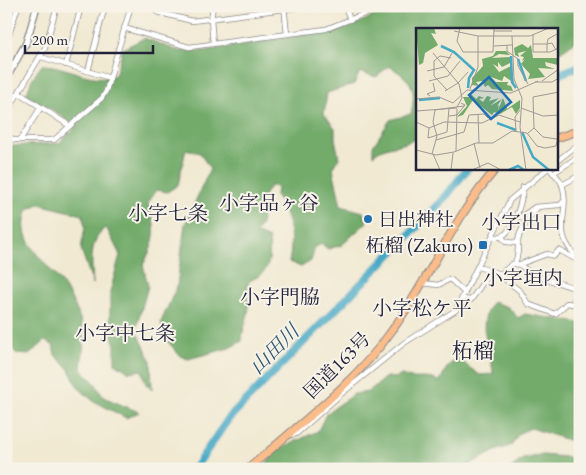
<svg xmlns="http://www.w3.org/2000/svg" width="586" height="475" viewBox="0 0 586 475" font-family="'EB Garamond','Noto Serif JP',serif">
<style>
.forest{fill:#72ab6a;stroke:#4a6652}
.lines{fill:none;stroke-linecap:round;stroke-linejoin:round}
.river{stroke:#46a9c6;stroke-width:8}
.minor-casing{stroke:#8a8686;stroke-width:6}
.tertiary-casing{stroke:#8a8686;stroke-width:8}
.trunk-casing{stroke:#8a8686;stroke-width:9}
.minor{stroke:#fff;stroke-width:4.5}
.tertiary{stroke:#fff;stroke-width:5.5}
.trunk{stroke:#f9bc8a;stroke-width:7}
.poi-dot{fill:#1f6fb2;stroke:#f7f3e8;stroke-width:2}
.labels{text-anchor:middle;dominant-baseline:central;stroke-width:4;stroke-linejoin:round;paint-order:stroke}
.poi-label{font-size:19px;fill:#22223b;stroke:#f7f3e8;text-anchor:start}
.street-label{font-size:19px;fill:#22223b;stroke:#f7f3e8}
.neighbourhood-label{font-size:20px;fill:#22223b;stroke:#f7f3e8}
.water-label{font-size:20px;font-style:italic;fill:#305873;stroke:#f7f3e8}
.quarter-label{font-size:21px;fill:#22223b;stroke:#f7f3e8}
.inset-river{fill:none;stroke:#46a9c6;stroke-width:2.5}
.inset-road{fill:none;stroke:#9e9996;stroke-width:1}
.view{fill:#1f6fb2;fill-opacity:0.15;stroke:#1f6fb2;stroke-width:2.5}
.inset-edge{fill:none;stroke:#22223b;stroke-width:2.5}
</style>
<rect width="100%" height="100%" fill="#f7f3e8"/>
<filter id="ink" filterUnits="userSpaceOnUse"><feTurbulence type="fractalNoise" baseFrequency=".02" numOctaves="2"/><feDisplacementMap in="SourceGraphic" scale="10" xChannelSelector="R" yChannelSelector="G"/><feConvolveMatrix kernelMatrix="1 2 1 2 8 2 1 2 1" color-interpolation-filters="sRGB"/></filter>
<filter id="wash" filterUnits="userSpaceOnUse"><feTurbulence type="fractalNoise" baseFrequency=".0096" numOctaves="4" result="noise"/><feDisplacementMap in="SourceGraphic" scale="20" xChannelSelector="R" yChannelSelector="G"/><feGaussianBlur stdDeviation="1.12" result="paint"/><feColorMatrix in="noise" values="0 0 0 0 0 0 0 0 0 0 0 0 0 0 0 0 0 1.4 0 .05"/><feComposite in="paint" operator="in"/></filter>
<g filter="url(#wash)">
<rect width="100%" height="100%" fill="#f1e9d2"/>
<g class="forest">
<path d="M395 6H580V38L557 54V29H417V137C404 148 386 143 373 155V146L390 120 411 114C417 87 412 80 389 66L376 77 360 72 354 84 327 93 324 114 335 128V139L339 158 333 169 341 206 363 212 367 222 342 245 328 249 322 244 315 247 311 261 301 267 289 262C294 241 289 213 276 196L277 186H270L257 207C264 217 263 224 255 233L269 239C270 262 271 272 249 281 244 294 251 303 248 313 246 324 242 330 242 341L229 348 188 359 180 356 165 338 161 322 177 286 185 224 210 169 200 153 186 149 178 185 167 192 157 190 148 203C158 229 156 240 143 265L148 286 136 329 151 361 152 390 146 384 142 370 129 372 115 363V345L110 330V292L120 255 106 227C88 242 92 262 93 284L81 249 85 227 83 215 39 204 28 209C15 240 42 258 60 281 70 294 80 314 83 330 85 342 82 357 81 369L95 383 103 397 139 412 126 418 92 400 78 387 68 368 55 355 53 345 45 341 29 355 17 354 9 346 6 339V151L11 146 59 143 75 128 58 113 26 95 32 79 42 65C68 65 89 84 115 75L123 49 144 38 179 51H203L348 28Z"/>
<path d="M493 302 508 307 518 318 525 314 580 323V440L571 441 531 428 519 433 512 445 493 452 461 469H262L277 450 318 431 326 414 354 394 368 392 386 377 395 378 402 375C415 382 427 374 439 382L448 366 459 357 467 366 480 375 493 374C492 349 474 325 493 302Z"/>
<polygon points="543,455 576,458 580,457 580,469 509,469 523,459"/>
</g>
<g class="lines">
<g class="river">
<polyline points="557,75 580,66"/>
<polyline points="194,469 229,418 418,226 447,195 467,169"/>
</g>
</g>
</g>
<g filter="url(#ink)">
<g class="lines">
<defs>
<g id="minor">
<polyline points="152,6 157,12 192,21 307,6"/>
<polyline points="213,6 211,19 213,44"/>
<polyline points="284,6 287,34"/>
<polyline points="345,6 350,20"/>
<polyline points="124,28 189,47 326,29 384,6"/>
<polyline points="6,44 18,6"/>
<polyline points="41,57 110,78"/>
<polyline points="6,59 15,66"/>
<polyline points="66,65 81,6"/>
<polyline points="88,71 105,6"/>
<polyline points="19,93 70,126"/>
<polyline points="6,114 45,48 57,6"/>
<polyline points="6,135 14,140 54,140 102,98 106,91 131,6"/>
<polyline points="20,140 41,107"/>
<polyline points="557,161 580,143"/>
<path d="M550 169C554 174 559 177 562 184 572 213 548 232 580 260"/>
<polyline points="553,173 580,156"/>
<polyline points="562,185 580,175"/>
<polyline points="516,217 521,217 535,207 560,205 563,202"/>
<path d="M493 236C512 244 522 200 523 187"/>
<polyline points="501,236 506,242 518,243"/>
<path d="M515 263C518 255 518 251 518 243 518 231 530 216 538 207"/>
<polyline points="520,264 547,254 554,256 559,250 577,260"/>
<path d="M478 267 501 274 512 264C520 263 523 268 529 272 544 281 563 282 578 290L580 288"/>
<polyline points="501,274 502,277 520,291 528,304 555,314 567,303 573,304 578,290"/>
<polyline points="422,283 438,285 450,279 465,293"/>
<polyline points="462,299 471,300 488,275 495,273"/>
<polyline points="288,435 296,434 340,395 404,343 456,310 510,200 547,169"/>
</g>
<polyline id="tertiary" points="6,79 26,43 37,6"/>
<g id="trunk">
<polyline points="557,138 580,130"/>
<path d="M248 469C298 425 355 384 393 329 430 278 454 216 496 169"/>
</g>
</defs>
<use href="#minor" class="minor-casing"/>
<use href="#tertiary" class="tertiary-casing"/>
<use href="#trunk" class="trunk-casing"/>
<use href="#minor" class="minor"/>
<use href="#tertiary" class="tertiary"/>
<use href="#trunk" class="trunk"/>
</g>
</g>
<g class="poi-dot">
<circle cx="368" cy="219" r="5"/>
<rect x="478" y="240" width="10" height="10" rx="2.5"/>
</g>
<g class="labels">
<g class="poi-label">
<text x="378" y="219">日出神社</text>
<text x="473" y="245" text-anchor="end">柘榴 (Zakuro)</text>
</g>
<g class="street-label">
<text transform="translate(337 365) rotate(-45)">国道163号</text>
</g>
<g class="neighbourhood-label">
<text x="269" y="203">小字品ヶ谷</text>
<text x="168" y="213">小字七条</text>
<text x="521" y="222">小字出口</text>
<text x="523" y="278">小字垣内</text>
<text x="280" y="297">小字門脇</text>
<text x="422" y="308">小字松ケ平</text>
<text x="125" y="333">小字中七条</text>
</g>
<g class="water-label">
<text transform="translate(274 349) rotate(-45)">山田川</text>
</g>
<g class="quarter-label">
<text x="473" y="350">柘榴</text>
</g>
</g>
<g transform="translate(416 28)">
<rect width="142" height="142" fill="#f1e9d2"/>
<path d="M0 0H18L20 6 15 5 22 17 9 25 7 35 3 37ZM106 16 112 20 115 17 117 30H142V37L129 34 130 38 139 41 122 40 129 49 112 51 114 46 105 36 109 31 106 33 108 29 104 28 110 23 102 25 103 29 99 27 98 20ZM80 23H90L94 27 83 26 76 30 95 29 94 35 86 39 82 34V39L77 36 83 44 95 38 98 55 88 48 86 53 75 49 80 54H92L91 57 95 58 97 63 76 61 72 57 69 59 66 53 60 54 63 58 56 57V50L67 38 66 31 77 28ZM54 65 60 71 63 68 68 70 63 71 67 74 71 68 75 69 73 73 83 70 74 78 86 71 81 78 83 77 82 82 87 70 91 81 104 72V80L100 86 96 79 84 86 78 84 76 87 57 72 47 87 41 89 51 78 47 69H53Z" fill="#72ab6a"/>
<path class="inset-river" d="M25 18 38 24 58 42 53 50 52 60M95 28 96 54 100 60M102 31 110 53M3 72 24 70M81 95 100 102M106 104 117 129 133 142M93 142 102 138 108 142"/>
<path class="inset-road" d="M44 0 41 13 47 24H77L78 0M38 3 62 8V39L54 61M78 3H96M117 7V24H134L143 20M62 8H114L133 0M96 8 98 51 106 70 104 99 110 142M117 16H131L132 11 143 5M91 17V23L102 31V38L112 56M78 18 96 17M131 24V16L136 15 140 22M17 25 43 56 46 70 41 79M11 43 28 39 36 25M13 53 32 48 44 33M126 53 143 41M119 54H136L143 50M31 62 18 48V33L24 28 35 30M29 63 42 55 52 44M14 68 11 66 19 63 17 55M0 71 23 69 37 75 51 62 95 65 122 53M105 80 127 88 143 87M0 83 41 80M62 86 63 115M33 88 41 87 49 77 45 75M0 94 13 100 28 94 66 95 83 87 104 94M13 100 12 110 31 104 33 80 48 78M118 100 127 109 141 111M100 103 99 89 104 82M112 105 118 100 117 69 143 64M20 112 48 104 53 87 68 86 72 90M58 115 64 140M0 122 20 127 38 124 60 115H77L96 103 111 105 121 118 129 120 140 118 143 104M40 123 41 81M16 126 21 108 17 94 19 82 33 80M17 126 24 142M35 142 37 125M56 142 72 135 85 142"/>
<path class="view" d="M73 49 95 74 75 91 53 67Z"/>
<rect width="142" height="142" class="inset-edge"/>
</g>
<rect width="586" height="475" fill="none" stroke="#f7f3e8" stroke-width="25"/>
<path d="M25 45v8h128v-8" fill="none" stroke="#22223b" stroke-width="2.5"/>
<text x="32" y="45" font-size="15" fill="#22223b" stroke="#f7f3e8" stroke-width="4" paint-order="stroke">200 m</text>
</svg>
